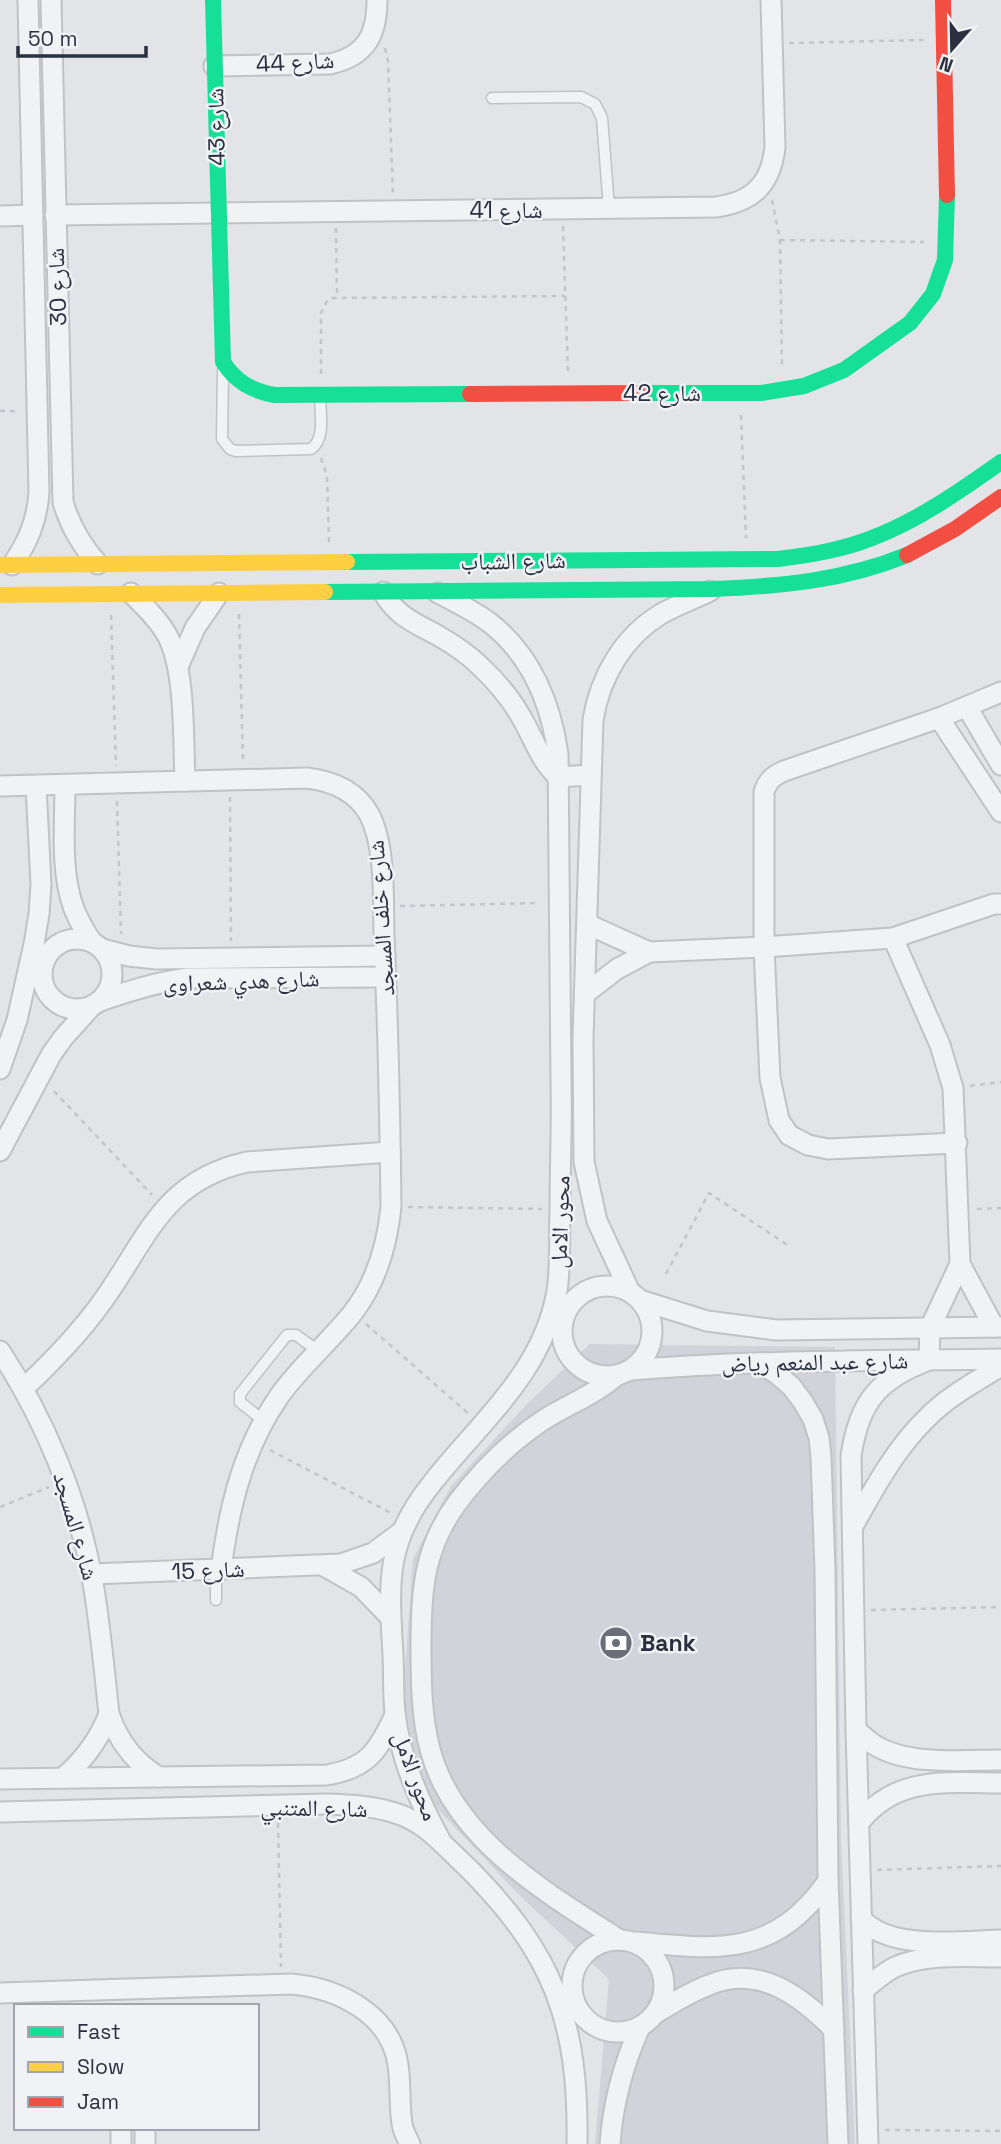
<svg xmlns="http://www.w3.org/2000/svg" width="1001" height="2144" viewBox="0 0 1001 2144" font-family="'Space Grotesk','Noto Naskh Arabic',sans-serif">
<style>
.built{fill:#d1d3da}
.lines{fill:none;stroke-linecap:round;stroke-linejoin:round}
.lane-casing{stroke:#c0c2c5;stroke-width:13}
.street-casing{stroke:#c0c2c5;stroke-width:23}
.path{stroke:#c4c5ca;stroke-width:2.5;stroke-dasharray:5 5;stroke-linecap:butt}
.lane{stroke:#f1f2f4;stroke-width:10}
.street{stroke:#f1f2f4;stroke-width:19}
.fast{stroke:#16e098;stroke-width:16}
.slow{stroke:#ffcf43;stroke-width:16}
.jam{stroke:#f24e42;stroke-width:16}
.labels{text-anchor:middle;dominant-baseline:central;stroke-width:5;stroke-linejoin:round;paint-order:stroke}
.street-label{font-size:23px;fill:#2a303f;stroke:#f0f2f6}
.poi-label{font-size:23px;font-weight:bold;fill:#2a303f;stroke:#f0f2f6;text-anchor:start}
</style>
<rect width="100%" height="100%" fill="#e2e4e7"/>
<polygon class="built" points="590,1344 835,1347 841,1838 855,2144 595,2144 609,1979 519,1895 432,1803 424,1801 403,1699 413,1559 451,1486 527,1404"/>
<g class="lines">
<defs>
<g id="lane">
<polyline points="492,98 581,97 595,104 602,118 609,208"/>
<path d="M223 371 222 439 230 449 236 451 311 449C326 439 320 412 320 395"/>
<polyline points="264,1421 240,1402 240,1394 287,1335 296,1335 318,1351"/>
<polyline points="216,1570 216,1600"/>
</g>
<g id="street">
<path d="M51 0 63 502C70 526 81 545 98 564"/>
<path d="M214 66 330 64C366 56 377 35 377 0"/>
<path d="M55 215 716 207C753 202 771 184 775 147L771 0"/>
<polyline points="0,216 33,215"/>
<path d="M12 565C28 542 37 521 39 492L28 0"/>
<path d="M383 592C396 616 415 623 437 635 453 644 468 654 481 667 498 683 513 701 524 722 535 742 541 761 558 777L591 775"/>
<path d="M131 593C144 606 158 619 167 635 186 670 183 740 185 781"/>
<path d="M438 593C456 602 474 611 490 623 531 655 551 704 558 754 559 864 560 974 561 1083 562 1126 560 1168 560 1210 559 1237 561 1264 557 1291 543 1372 481 1421 433 1482 384 1542 389 1583 393 1655 394 1675 393 1694 395 1713 400 1759 420 1803 442 1843"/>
<polyline points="178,667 195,628 219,593"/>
<polyline points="967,707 1001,765"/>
<polyline points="939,718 1001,812"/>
<path d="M65 785C65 825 60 871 74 909 79 921 85 932 92 942"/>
<path d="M0 786 307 778C332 781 356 791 369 814 386 846 383 899 384 935 388 1026 390 1116 391 1207 387 1246 376 1284 351 1315 328 1343 301 1366 280 1395 243 1448 229 1507 221 1570"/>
<polyline points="587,924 649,952 764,947 893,938 994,904 1001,904"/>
<circle cx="77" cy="974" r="35"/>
<polyline points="102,949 129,956 156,959 385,956"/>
<polyline points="586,993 617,969 649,952"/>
<path d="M100 1001C129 991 157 982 188 978L385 977"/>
<polyline points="0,1069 17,1020 34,944 39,914 41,884 36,786"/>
<path d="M957 1143 828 1149 808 1145 789 1135 779 1120 770 1078 764 947V792C768 780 773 776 784 771L939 718 1001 692"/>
<polyline points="0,1151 51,1055 63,1038 90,1008"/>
<polyline points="960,1264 994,1327"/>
<circle cx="607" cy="1331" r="45"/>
<path d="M630 1292 597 1221 584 1162 583 1038 593 720C600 677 623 637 661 614 677 605 694 599 710 591"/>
<polyline points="640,1300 707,1321 776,1330 1001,1327"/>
<path d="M0 1351C44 1418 77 1497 92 1577 100 1622 104 1668 109 1714 119 1742 134 1762 159 1777"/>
<polyline points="759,1363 777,1374 792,1387 803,1402 813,1419 819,1438 821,1457 825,1570 828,1881 838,2144"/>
<path d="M630 1370C753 1360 877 1361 1001 1359"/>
<path d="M617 1375C596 1394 569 1404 545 1419 511 1441 481 1471 457 1503 424 1548 421 1590 421 1644 421 1678 421 1716 430 1749 453 1839 548 1894 620 1940"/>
<path d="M23 1389C52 1362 79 1334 102 1302 148 1238 162 1181 247 1162L390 1152"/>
<path d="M853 1526C874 1489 895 1449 926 1419 947 1397 975 1382 1001 1366"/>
<polyline points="324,1566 361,1587 390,1617"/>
<polyline points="92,1574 341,1564 373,1553 400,1533"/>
<path d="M856 1730C862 1735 867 1740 873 1744 906 1766 963 1760 1001 1760"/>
<path d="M63 1778C84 1760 99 1740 109 1714"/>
<path d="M0 1779 327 1775C368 1768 378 1751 395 1715"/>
<path d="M0 1812 327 1804C351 1805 378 1806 401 1815 428 1825 446 1848 467 1867 554 1954 579 2022 577 2144"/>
<path d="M859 1823C896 1775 947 1783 1001 1783"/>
<path d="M861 1918C888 1951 962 1941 1001 1940"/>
<circle cx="618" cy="1986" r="46"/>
<path d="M636 1942C720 1950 774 1957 828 1881"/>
<path d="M863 1990C874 1982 883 1973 895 1967 927 1953 967 1957 1001 1957"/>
<path d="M0 1993 291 1984C338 1988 391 2014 398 2065 401 2085 399 2105 402 2124 403 2131 407 2138 410 2144"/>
<path d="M656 2013C673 2003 690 1992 709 1985 759 1964 801 1996 834 2030"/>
<polyline points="121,2128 121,2144"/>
<polyline points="145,2128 145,2144"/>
<path d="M610 2144C613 2103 623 2065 640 2027"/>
<path d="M868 2144 856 1730 851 1456C859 1402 878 1379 929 1360L930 1328 960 1264 953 1088 940 1045 893 938"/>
</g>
</defs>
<use href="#lane" class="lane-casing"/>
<use href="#street" class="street-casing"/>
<g class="path">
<polyline points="789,43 923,40"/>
<polyline points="385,48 388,61 393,195"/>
<polyline points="772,200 780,240 782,368"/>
<polyline points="563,226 568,373"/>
<polyline points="336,228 337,298"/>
<polyline points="780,240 924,242"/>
<polyline points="321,374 321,313 327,301 332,298 565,296"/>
<polyline points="0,411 18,411"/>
<polyline points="741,415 746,538"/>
<polyline points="321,458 327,476 329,542"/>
<polyline points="239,614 243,762"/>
<polyline points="111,615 116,766"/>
<polyline points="230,797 231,941"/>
<polyline points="117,801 121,934"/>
<polyline points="400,906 540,903"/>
<polyline points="970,1086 1001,1082"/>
<polyline points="54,1091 152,1195"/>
<polyline points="408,1207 542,1209"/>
<polyline points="977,1209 1001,1208"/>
<polyline points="666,1274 709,1193 789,1246"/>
<polyline points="366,1324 469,1414"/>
<polyline points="270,1450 391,1513"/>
<polyline points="0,1507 49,1487"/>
<polyline points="871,1610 1001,1607"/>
<polyline points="278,1823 281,1967"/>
<polyline points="877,1870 1001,1866"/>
<polyline points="885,2130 1001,2131"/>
</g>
<use href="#lane" class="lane"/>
<use href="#street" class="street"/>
<g class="fast">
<path d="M213 0 223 362C236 382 252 391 275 395L470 394"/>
<polyline points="642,393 761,393 804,386 844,370 910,323 933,294 945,260 947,195"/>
<path d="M347 562 778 559C810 555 842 550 872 538 919 520 960 491 1001 462"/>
<path d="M325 592 714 589C782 586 843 581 907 555"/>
</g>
<g class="slow">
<polyline points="0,565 347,562"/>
<polyline points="0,595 325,592"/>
</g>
<g class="jam">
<polyline points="943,0 947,195"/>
<polyline points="470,394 642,393"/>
<polyline points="907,555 955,529 1001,497"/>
</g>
</g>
<defs>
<symbol id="bank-disc" viewBox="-11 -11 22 22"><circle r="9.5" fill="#6a6f7a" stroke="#f0f2f6"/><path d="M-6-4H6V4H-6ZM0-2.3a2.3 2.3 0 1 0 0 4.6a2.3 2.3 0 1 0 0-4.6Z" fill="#fff"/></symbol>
</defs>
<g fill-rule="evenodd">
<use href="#bank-disc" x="597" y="1624" width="38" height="38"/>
</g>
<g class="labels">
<g class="street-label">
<text transform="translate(295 62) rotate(-3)">شارع 44</text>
<text transform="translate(216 127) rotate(-91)">شارع 43</text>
<text x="506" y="210">شارع 41</text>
<text transform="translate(57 287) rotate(-92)">شارع 30</text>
<text x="662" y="393">شارع 42</text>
<text transform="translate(513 561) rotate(-1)">شارع الشباب</text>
<text transform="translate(381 918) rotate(-94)">شارع خلف المسجد</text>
<text transform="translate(241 981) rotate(-2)">شارع هدي شعراوى</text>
<text transform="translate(560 1222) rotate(-88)">محور الامل</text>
<text transform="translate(815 1362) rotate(-1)">شارع عبد المنعم رياض</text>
<text transform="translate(76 1526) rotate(74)">شارع المسجد</text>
<text transform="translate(208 1570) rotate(-2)">شارع 15</text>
<text transform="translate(416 1776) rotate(70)">محور الامل</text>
<text transform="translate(314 1808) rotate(1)">شارع المتنبي</text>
</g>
<g class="poi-label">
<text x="640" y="1643">Bank</text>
</g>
</g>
<rect x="14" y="2004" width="245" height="126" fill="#f0f2f6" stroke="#a1a4ad" stroke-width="2"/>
<rect x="28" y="2027" width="35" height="10" fill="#16e098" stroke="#a1a4ad" stroke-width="2"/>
<text x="77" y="2039" font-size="21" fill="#2a303f">Fast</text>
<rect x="28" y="2062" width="35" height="10" fill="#ffcf43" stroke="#a1a4ad" stroke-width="2"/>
<text x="77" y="2074" font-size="21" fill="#2a303f">Slow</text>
<rect x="28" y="2097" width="35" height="10" fill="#f24e42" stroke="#a1a4ad" stroke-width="2"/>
<text x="77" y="2109" font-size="21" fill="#2a303f">Jam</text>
<g transform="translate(952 49) rotate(200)" stroke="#f0f2f6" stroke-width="5" paint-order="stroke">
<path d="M0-5L12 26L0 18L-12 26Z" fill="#2a303f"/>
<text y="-10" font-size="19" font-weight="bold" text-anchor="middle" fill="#2a303f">N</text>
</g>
<path d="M18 46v10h128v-10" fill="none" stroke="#2a303f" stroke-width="3.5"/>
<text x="28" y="46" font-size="21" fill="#2a303f" stroke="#f0f2f6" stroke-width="5" paint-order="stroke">50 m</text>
</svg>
